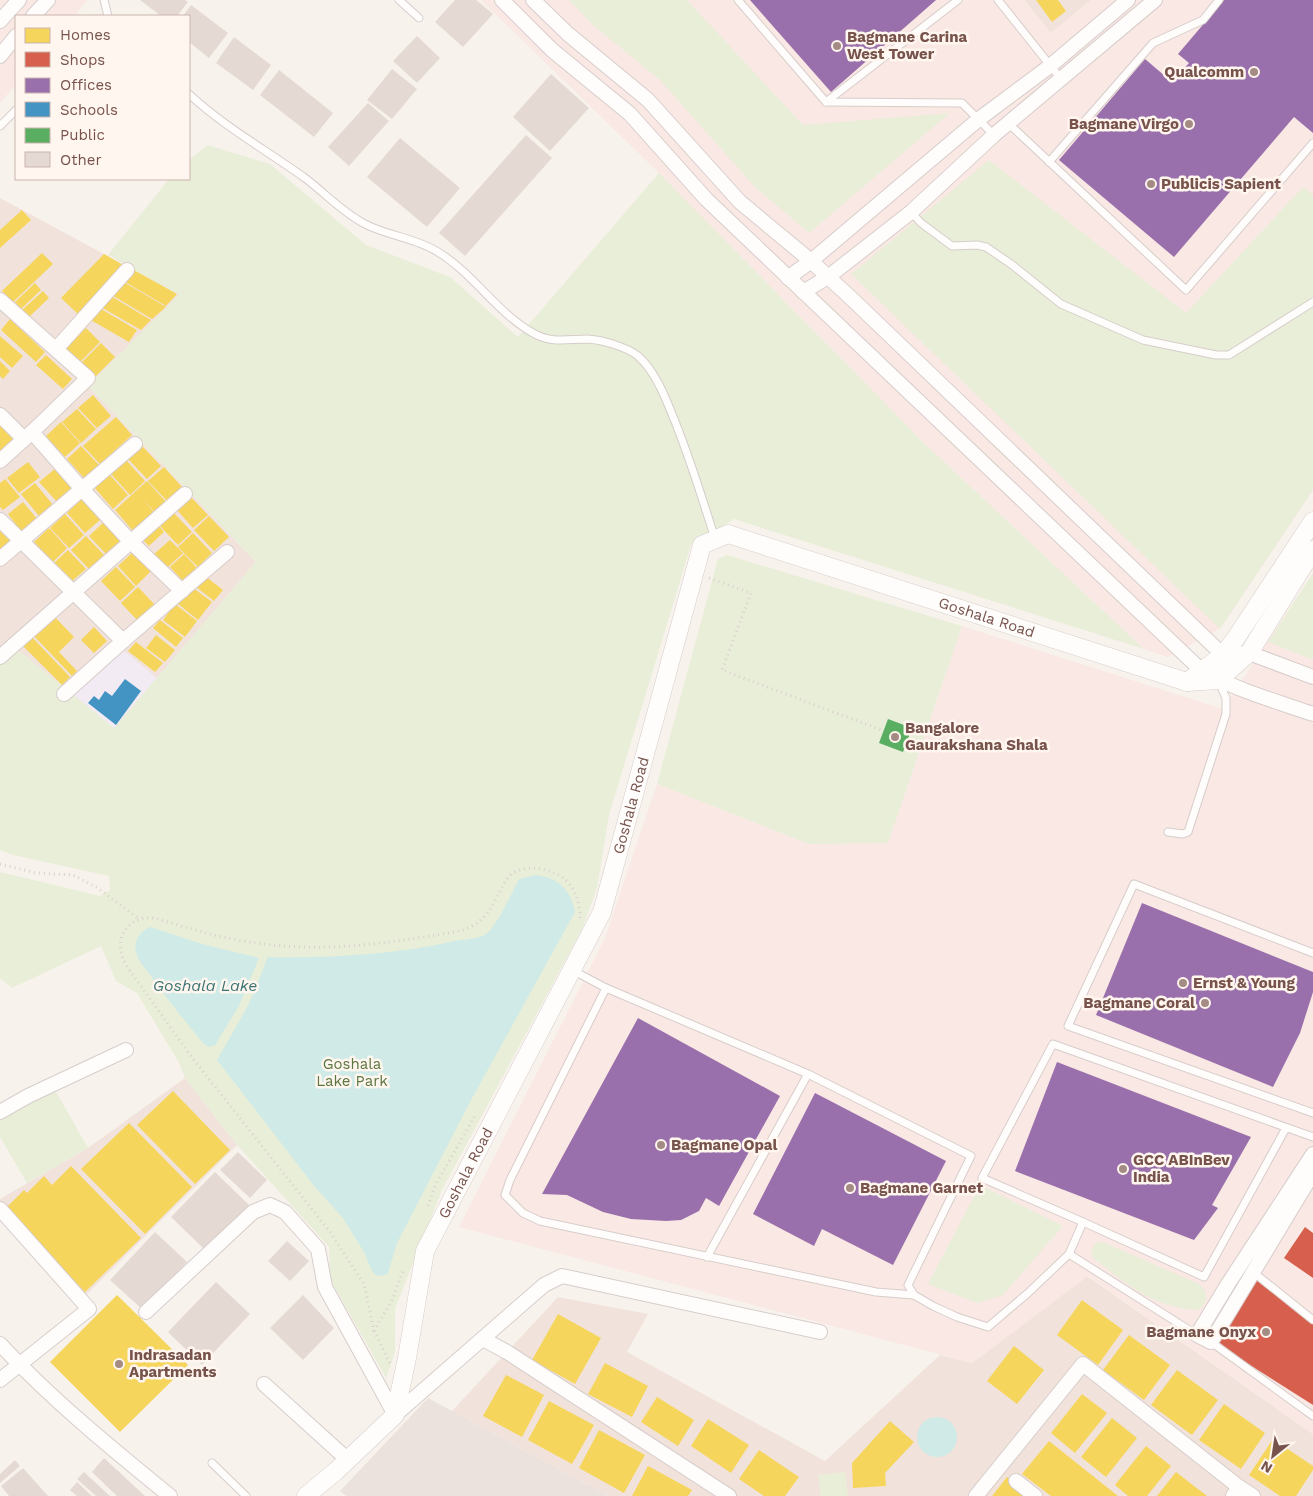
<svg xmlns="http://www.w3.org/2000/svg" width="1313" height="1496" viewBox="0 0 1313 1496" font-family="'Work Sans',sans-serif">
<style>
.residential{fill:#f1e3db}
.commercial{fill:#fae8e4}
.industrial{fill:#ebe2de}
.education{fill:#f2ebf4}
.green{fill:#e9eed8}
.water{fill:#cfeae7}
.homes{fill:#f6d55c}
.shops{fill:#d6604d}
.offices{fill:#9970ab}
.schools{fill:#4393c3}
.public{fill:#5aae61}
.building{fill:#e5d9d4}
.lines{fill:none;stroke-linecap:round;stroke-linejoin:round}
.service-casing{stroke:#d7cdca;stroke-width:9}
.minor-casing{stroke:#d7cdca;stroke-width:16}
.tertiary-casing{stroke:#d7cdca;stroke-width:19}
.path{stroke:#dad0ce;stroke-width:3;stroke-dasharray:1 4;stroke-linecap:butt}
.service{stroke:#fefdfc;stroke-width:7}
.minor{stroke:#fefdfc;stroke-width:14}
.tertiary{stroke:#fefdfc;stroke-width:18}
.poi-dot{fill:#a48b84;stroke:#fff6ef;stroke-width:2}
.labels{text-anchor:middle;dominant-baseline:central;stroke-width:5;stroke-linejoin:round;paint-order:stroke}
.poi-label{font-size:15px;font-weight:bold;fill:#77534c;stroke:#fff6ef;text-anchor:start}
.street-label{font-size:15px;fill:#77534c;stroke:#fff6ef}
.park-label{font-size:15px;fill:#5c7641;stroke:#fff6ef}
.water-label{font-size:16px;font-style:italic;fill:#3c7473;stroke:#fff6ef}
</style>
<rect width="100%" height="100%" fill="#f8f2ed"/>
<g class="residential">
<polygon points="1024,0 1091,0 1051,33"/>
<polygon points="0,198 180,295 88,386 256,562 114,729 18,650 0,665"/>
<polygon points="185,1078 237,1145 84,1297 0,1205 0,1199 88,1148"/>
<polygon points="1087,1276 1313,1434 1313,1496 608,1496 452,1411 558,1297 648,1314 627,1352 825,1461 940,1355 972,1363"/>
</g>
<g class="commercial">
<polygon points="0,0 88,0 74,16 16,16 16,84 0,103"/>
<polygon points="481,0 1024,0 1051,33 1091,0 1313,0 1313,490 1220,629 1168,657 1144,649 925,444 659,173"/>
<polygon points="1313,573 1313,1434 1088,1276 972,1363 459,1227 605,938 657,784 809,844 888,843 962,626 1223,709"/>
</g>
<polygon class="industrial" points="428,1398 452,1411 608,1496 346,1496 340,1491"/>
<polygon class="education" points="123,650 157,678 114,729 74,695"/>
<g class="green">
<polygon points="569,0 687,0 803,125 950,113 809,233 755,187 660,80 594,26"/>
<polygon points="207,145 270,164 366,245 450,277 518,337 659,173 925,444 1144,649 734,519 691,545 609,815 597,888 582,929 442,1190 395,1309 395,1352 386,1378 330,1279 329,1247 237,1145 185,1078 178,1061 137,993 116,981 101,946 12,988 0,978 0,872 100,896 110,890 109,876 13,855 0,850 0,665 18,650 114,728 256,562 88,386 179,295 108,255 169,179 189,179 189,160"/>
<polygon points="989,160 1186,313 1303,187 1313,195 1313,490 1220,629 851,274"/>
<polygon points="727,555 962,626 888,843 809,844 657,784 718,559"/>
<polygon points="1313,573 1313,660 1268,642"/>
<polygon points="55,1090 88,1148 27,1183 0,1137 0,1121"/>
<polygon points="980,1185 1063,1226 1003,1295 977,1303 928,1284"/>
<path d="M1099 1242H1103L1199 1284C1209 1292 1209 1303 1198 1310 1152 1307 1129 1285 1094 1259L1091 1251 1095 1244Z"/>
<polygon points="845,1472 848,1496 821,1496 818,1475"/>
</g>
<g class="water">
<path d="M535 875C558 877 571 890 575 912L470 1102 397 1243 388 1273 385 1275 377 1276 372 1271 364 1252 343 1218 315 1187 217 1060 248 1006 268 957C331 958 394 955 455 941 463 940 479 938 485 935 496 928 513 891 519 879Z"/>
<path d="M150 927 202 944 259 958 239 1006 215 1045 208 1047 203 1043C185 1021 167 999 150 975 145 968 138 961 136 952 133 941 140 932 150 927Z"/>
<circle cx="937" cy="1437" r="20"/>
</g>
<g class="homes">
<polygon points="1036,0 1058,0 1066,11 1052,22"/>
<polygon points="22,210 31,220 0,248 0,230"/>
<polygon points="42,253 53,264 13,302 2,291"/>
<polygon points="104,254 125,266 78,314 61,298"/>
<polygon points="132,269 177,294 166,306 122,280"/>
<polygon points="122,281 166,307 152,319 110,294"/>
<polygon points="35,283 41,290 21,309 15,302"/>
<polygon points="43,291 49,298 29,317 22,310"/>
<polygon points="109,295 151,320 141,330 99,306"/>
<polygon points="96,306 137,330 129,342 89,319"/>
<polygon points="10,319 45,352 36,362 1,330"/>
<polygon points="86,328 100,342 80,362 66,348"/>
<polygon points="0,336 23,356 12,368 0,357"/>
<polygon points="101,343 115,357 95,377 81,363"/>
<polygon points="46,355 72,379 63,389 36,365"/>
<polygon points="0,361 10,371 3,379 0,376"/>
<polygon points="93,395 111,416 97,428 78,408"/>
<polygon points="77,409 96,429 81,443 62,422"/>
<polygon points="116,417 132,435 100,464 83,446"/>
<polygon points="61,422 80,443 65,457 46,436"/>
<polygon points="0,423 14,438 0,451"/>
<polygon points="81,446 100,466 85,479 67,459"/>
<polygon points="142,446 161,466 147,479 128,459"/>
<polygon points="126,460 145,481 130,495 111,474"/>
<polygon points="28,462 40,477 19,493 7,478"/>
<polygon points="164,467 182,487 167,501 148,481"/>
<polygon points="56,468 74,489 58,503 39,482"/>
<polygon points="109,474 128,495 113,509 94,487"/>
<polygon points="5,479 20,497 3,510 0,507 0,483"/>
<polygon points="147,481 167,503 155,513 142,498 154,513 133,531 115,510"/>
<polygon points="35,483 53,505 39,516 21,494"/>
<polygon points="190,496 208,515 193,528 176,509"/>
<polygon points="81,499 100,520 85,533 67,513"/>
<polygon points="23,502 39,521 23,534 8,514"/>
<polygon points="172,511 192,532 178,545 158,524"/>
<polygon points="65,514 84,535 69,548 50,528"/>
<polygon points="209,516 229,537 214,551 194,530"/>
<polygon points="105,521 122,540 106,554 89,536"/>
<polygon points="158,525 164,532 149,546 142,539"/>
<polygon points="3,528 14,541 0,552 0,531"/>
<polygon points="49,528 67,548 53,562 34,542"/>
<polygon points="193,533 212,553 198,567 178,547"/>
<polygon points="86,536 104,555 89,569 71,550"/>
<polygon points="170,540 183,553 167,568 154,554"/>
<polygon points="68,550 86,569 71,582 54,563"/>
<polygon points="133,552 151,571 136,586 118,566"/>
<polygon points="184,554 197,568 183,581 170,567"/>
<polygon points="116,567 135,587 120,601 101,581"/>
<polygon points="205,576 223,590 214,601 196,587"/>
<polygon points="138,587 155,605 138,621 121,603"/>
<polygon points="192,587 212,602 198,620 178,604"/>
<polygon points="175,604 197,621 185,637 163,620"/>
<polygon points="53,615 74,637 59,652 77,671 72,676 33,635"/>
<polygon points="160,620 183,638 176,647 153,628"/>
<polygon points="94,627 107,641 94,653 81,640"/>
<polygon points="156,635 175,650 165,662 146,648"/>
<polygon points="32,637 70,677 62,685 23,646"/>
<polygon points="136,642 163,663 155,672 128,651"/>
<polygon points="173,1091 230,1150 195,1184 137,1125"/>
<polygon points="129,1123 192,1187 145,1234 81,1169"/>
<polygon points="71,1166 141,1238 85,1292 5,1209 24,1190 27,1193 44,1176 52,1185"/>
<polygon points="117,1295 188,1365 120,1432 50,1362"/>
<polygon points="1082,1300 1123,1330 1098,1365 1057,1335"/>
<polygon points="558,1314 601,1338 575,1384 532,1360"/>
<polygon points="1129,1335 1170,1365 1144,1400 1103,1370"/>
<polygon points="1014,1346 1044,1370 1017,1404 987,1381"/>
<polygon points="605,1363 648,1386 632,1417 588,1394"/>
<polygon points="1177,1370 1218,1400 1192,1435 1151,1405"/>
<polygon points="506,1375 544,1395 522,1437 483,1416"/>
<polygon points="1082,1394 1107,1413 1075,1453 1051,1433"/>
<polygon points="657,1397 694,1420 678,1446 641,1422"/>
<polygon points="549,1401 594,1425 572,1464 528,1440"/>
<polygon points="1224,1404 1265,1433 1241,1469 1199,1440"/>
<polygon points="1112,1418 1137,1438 1106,1477 1081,1457"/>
<polygon points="708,1419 749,1445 731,1473 691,1446"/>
<polygon points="890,1421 914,1442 885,1473 886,1486 853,1488 852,1463"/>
<polygon points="599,1430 645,1455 624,1493 579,1468"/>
<polygon points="1273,1439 1313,1466 1313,1470 1296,1496 1280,1496 1249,1475"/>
<polygon points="1049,1441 1118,1496 1051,1496 1022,1474"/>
<polygon points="1146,1446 1171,1466 1147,1496 1128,1496 1115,1485"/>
<polygon points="759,1450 799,1477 785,1496 764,1496 739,1479"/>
<polygon points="648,1466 692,1490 688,1496 632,1496"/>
<polygon points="1176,1472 1207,1496 1157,1496"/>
<polygon points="1007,1477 1031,1496 992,1496"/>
</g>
<g class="shops">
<polygon points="1305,1227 1313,1233 1313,1278 1284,1258"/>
<polygon points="1252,1277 1313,1323 1313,1405 1214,1342"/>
</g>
<g class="offices">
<polygon points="750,0 936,0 831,92"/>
<polygon points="1224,0 1313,0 1313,133 1294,117 1174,257 1059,160 1145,59 1172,82 1189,63 1178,54"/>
<polygon points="1142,903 1313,972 1313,992 1300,1033 1273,1087 1096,1015"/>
<polygon points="638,1018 780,1096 719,1206 706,1198 699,1211 681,1220 666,1221 631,1219 603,1212 567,1195 542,1194"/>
<polygon points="1057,1062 1251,1137 1212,1205 1218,1208 1194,1240 1015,1171"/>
<polygon points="815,1093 946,1161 893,1265 822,1229 814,1246 753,1214"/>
</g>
<polygon class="schools" points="125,679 141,691 116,725 88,703 94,696 99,700 105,691 112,696"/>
<polygon class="public" points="888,719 912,728 903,752 879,743"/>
<g class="building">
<polygon points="140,0 185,0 188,2 177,16 161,16"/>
<polygon points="455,0 476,0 493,14 463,47 435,22"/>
<polygon points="191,5 228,33 209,58 189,42 189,16 183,16"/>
<polygon points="417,36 440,58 417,83 393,61"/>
<polygon points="234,37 271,65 253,90 216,63"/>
<polygon points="392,69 417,89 392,119 367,100"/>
<polygon points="279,70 333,113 314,137 260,95"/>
<polygon points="551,74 589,108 550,151 513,117"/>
<polygon points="368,103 389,121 349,166 328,147"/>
<polygon points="526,135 552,158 465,256 439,233"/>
<polygon points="400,138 460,188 427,227 367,177"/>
<polygon points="238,1152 267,1180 250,1198 220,1170"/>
<polygon points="215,1172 249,1205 205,1250 171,1217"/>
<polygon points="155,1232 187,1262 142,1309 110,1280"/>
<polygon points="287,1241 309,1261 290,1281 268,1261"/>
<polygon points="216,1282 250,1314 202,1365 168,1332"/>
<polygon points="303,1295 334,1328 303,1360 270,1328"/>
<polygon points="104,1458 145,1496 117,1496 92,1472"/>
<polygon points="15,1460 20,1466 0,1483 0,1474"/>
<polygon points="23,1468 48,1496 9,1496 1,1486"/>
<polygon points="84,1472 110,1496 96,1496 77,1479"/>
<polygon points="77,1482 92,1496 77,1496 70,1490"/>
</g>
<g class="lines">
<defs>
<g id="service">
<polyline points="104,0 108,16"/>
<polyline points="399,0 419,18"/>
<polyline points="738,0 826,102 962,103 994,135"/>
<polyline points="998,0 1061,79"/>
<path d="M189 94C223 126 266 150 305 178 325 193 342 212 365 224 388 236 416 238 438 252 474 274 497 313 533 333 552 344 568 339 588 339 602 340 627 347 638 356 654 370 664 394 672 414 689 455 702 497 715 539"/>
<polyline points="826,102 958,0"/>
<polyline points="1008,123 1186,290 1313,143"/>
<polyline points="0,126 16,110"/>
<polyline points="1049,162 1153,43 1203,20 1219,0"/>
<polyline points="911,212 921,223 952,246 977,245 986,247 1011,264 1061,304 1143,340 1216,355 1229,355 1313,302"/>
<polyline points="1168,832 1183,834 1188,832 1226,714 1226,698 1218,680"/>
<polyline points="1313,953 1134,884 1068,1026 1313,1113"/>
<polyline points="572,970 606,988"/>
<polyline points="808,1074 606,988 510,1180 505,1195 523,1213 540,1221 876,1292 914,1295"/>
<polyline points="1286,1128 1204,1277 1083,1222 982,1178 1053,1044 1313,1137"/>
<polyline points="1069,1254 1083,1222"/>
<polyline points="707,1257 808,1074 971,1156 908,1285 914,1295 933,1306 957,1317 988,1327 1028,1293 1069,1254 1197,1335"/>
<polyline points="1253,1272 1313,1320"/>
<polyline points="1211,1342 1313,1416"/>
<polyline points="212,1463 246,1496"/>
</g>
<g id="minor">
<path d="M502 0 552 50 630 114 706 199 1202 671C1237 690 1275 701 1313 714"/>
<polyline points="533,0 568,34 648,100 740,202 811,261 979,119 1050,66 1128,0"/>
<polyline points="33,16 48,0"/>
<polyline points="0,21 19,0"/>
<polyline points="0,56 16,36"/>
<polyline points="788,278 811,261 853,300 1223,655 1249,653 1313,677"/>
<polyline points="803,292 828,277 911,212 994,135 1155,0"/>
<polyline points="0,300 88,378 32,432"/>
<polyline points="56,349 127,270"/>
<polyline points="0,415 24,439"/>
<polyline points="135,444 82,489 131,542 182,591"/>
<polyline points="0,461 32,432 82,489 0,559"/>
<polyline points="0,520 123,641"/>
<polyline points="0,657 185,494"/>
<polyline points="64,694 123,641 227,552"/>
<polyline points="0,1112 28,1096 126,1050"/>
<polyline points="1313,1154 1228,1284 1197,1335 1211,1342 1313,1173"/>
<polyline points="0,1209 89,1309 0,1380"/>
<polyline points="146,1312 253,1212 270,1205 285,1212 318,1249 325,1287 395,1415 544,1285 562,1276 820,1332"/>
<polyline points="483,1339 507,1352 729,1496"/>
<path d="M0 1344C51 1399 111 1448 170 1496"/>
<polyline points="264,1384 348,1460"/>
<polyline points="1016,1481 1035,1496"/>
<polyline points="1239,1487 1253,1496"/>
<polyline points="976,1496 1083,1364 1239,1487 1233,1496"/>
</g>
<g id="tertiary">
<polyline points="1187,682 1223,655 1236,638 1313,521"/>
<path id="s1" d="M306 1496 336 1471 395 1415 407 1358 425 1251 602 912 702 545 728 534 1187 682 1218 680 1249 653 1313 550"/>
</g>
</defs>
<use href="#service" class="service-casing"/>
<use href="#minor" class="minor-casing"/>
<use href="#tertiary" class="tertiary-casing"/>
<g class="path">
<polyline points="709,578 751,593 722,670 884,731"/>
<polyline points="0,864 36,873 73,875 98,888 139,919"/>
<polyline points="428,1206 436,1184 476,1114"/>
<polyline points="374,1331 392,1300 404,1268"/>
<path d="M390 1363 374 1331 364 1284 330 1232 190 1055 126 965C112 941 125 916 154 918 182 926 209 935 238 940 317 955 382 944 460 931 470 928 479 923 486 915 495 904 499 890 507 879 518 863 546 867 560 876 575 885 580 902 580 919"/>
</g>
<use href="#service" class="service"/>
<use href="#minor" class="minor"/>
<use href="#tertiary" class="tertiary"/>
</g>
<g class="poi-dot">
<circle cx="837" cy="46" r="5"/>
<circle cx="1254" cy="72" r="5"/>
<circle cx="1189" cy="124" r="5"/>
<circle cx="1151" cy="184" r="5"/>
<circle cx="895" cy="737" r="5"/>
<circle cx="1183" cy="983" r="5"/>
<circle cx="1205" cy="1003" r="5"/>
<circle cx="661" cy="1145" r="5"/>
<circle cx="1123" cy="1169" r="5"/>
<circle cx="850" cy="1188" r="5"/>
<circle cx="1266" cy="1332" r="5"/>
<circle cx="119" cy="1364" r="5"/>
</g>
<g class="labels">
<g class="poi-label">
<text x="847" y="37">Bagmane Carina<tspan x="847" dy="17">West Tower</tspan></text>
<text x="1244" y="72" text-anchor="end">Qualcomm</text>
<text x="1179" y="124" text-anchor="end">Bagmane Virgo</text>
<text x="1161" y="184">Publicis Sapient</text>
<text x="905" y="728">Bangalore<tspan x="905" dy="17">Gaurakshana Shala</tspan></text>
<text x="1193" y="983">Ernst &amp; Young</text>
<text x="1195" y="1003" text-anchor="end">Bagmane Coral</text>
<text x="671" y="1145">Bagmane Opal</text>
<text x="1133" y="1160">GCC ABInBev<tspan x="1133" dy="17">India</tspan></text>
<text x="860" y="1188">Bagmane Garnet</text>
<text x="1256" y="1332" text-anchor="end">Bagmane Onyx</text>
<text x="129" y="1355">Indrasadan<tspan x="129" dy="17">Apartments</tspan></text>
</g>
<g class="street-label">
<text stroke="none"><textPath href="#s1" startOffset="1350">Goshala Road</textPath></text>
<text stroke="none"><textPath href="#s1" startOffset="780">Goshala Road</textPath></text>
<text stroke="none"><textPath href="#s1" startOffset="375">Goshala Road</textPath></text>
</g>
<g class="park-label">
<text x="352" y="1064">Goshala<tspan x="352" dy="17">Lake Park</tspan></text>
</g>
<g class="water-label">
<text x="205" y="985">Goshala Lake</text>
</g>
</g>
<rect x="15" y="15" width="175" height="165" fill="#fff6ef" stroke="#c9b5ae"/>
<rect x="25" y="28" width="25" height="15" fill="#f6d55c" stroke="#c9b5ae"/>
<text x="60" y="40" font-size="15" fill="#77534c">Homes</text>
<rect x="25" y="52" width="25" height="15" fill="#d6604d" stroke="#c9b5ae"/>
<text x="60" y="65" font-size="15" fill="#77534c">Shops</text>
<rect x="25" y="78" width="25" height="15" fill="#9970ab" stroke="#c9b5ae"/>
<text x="60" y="90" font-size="15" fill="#77534c">Offices</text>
<rect x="25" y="102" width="25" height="15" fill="#4393c3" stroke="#c9b5ae"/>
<text x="60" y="115" font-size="15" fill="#77534c">Schools</text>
<rect x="25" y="128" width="25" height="15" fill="#5aae61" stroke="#c9b5ae"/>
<text x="60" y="140" font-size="15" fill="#77534c">Public</text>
<rect x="25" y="152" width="25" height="15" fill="#e5d9d4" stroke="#c9b5ae"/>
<text x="60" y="165" font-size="15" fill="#77534c">Other</text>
<g transform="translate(1273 1456) rotate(210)" stroke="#fff6ef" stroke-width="4" paint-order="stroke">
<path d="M0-4L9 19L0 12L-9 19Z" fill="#77534c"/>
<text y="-8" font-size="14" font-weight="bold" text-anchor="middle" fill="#77534c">N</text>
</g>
</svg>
